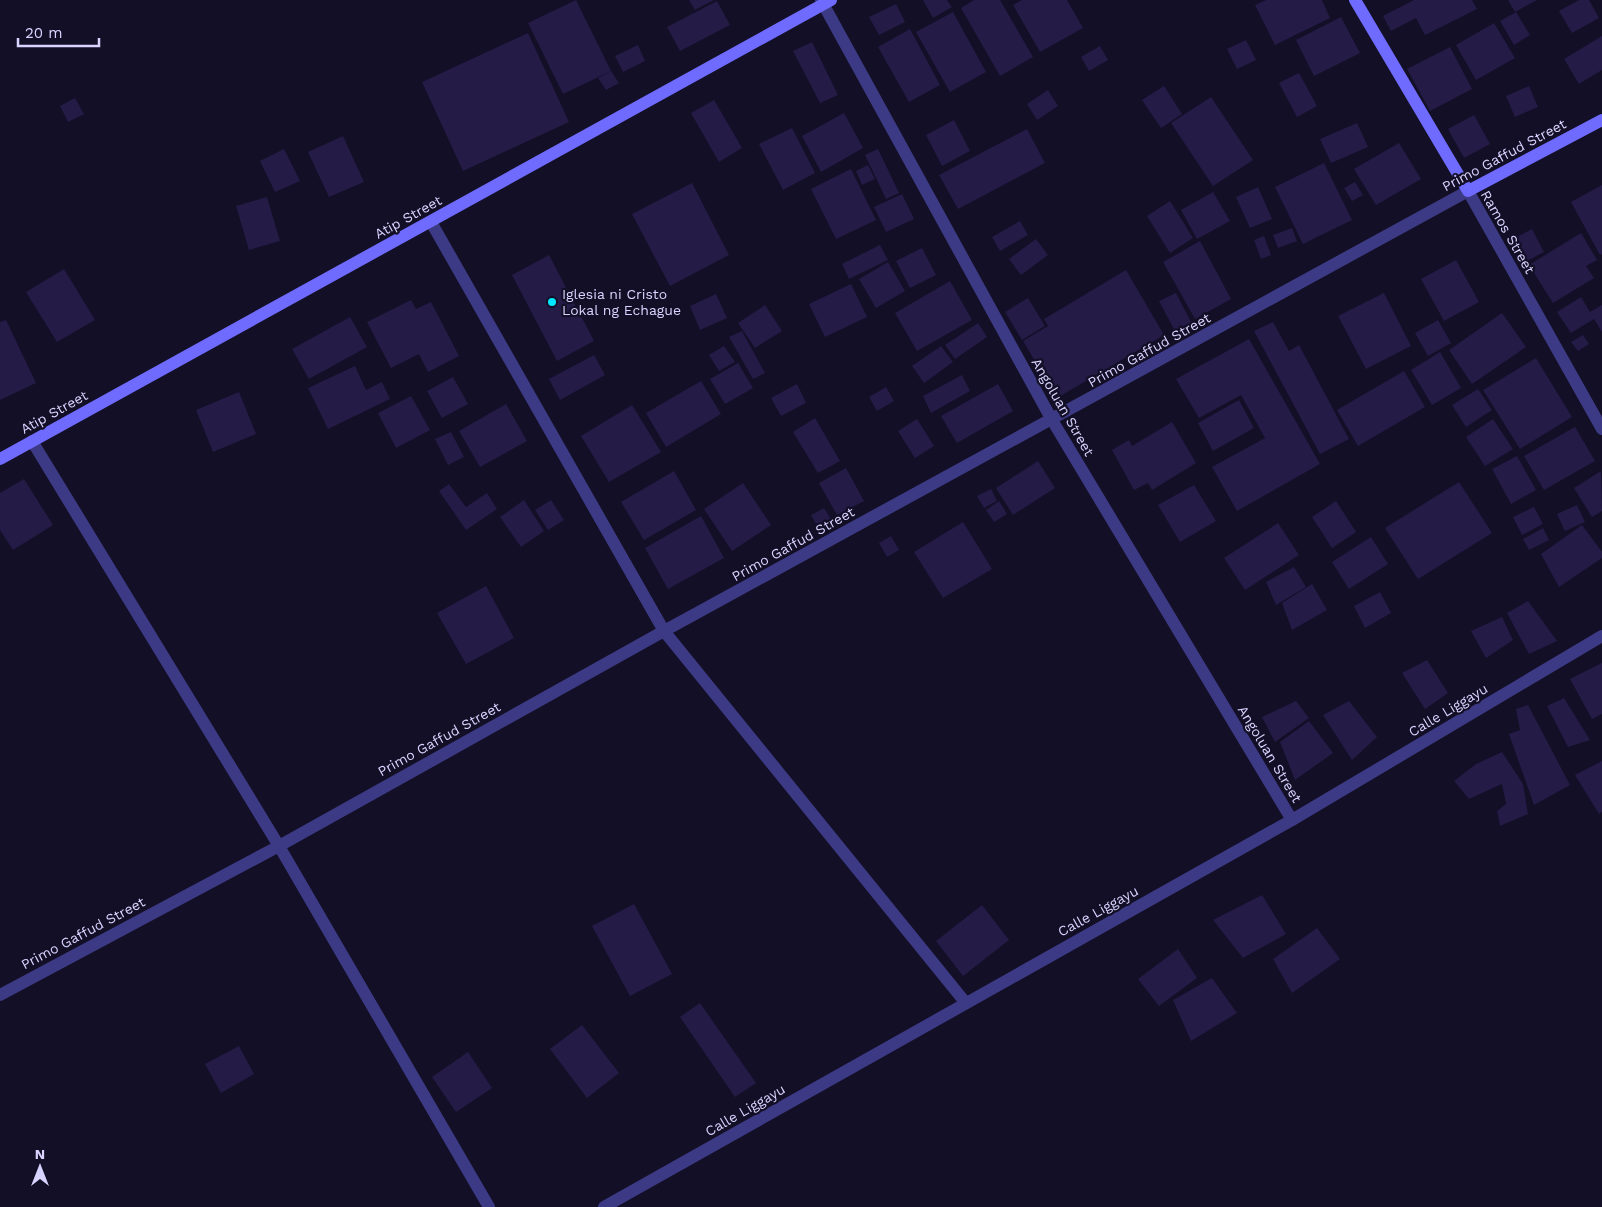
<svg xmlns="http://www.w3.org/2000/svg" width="1602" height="1207" viewBox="0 0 1602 1207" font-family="'Work Sans',sans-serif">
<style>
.building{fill:#241b47}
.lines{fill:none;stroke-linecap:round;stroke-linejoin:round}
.minor{stroke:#3d3a85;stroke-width:12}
.secondary{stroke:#6f6bff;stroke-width:12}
.poi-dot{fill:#00e5ff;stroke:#130f26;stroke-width:2}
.labels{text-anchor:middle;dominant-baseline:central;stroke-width:4.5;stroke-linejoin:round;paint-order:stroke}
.street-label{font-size:14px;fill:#d9d4ff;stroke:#130f26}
.poi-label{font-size:14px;fill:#d9d4ff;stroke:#130f26;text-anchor:start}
</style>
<rect width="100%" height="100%" fill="#130f26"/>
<g class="building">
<polygon points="576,0 611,71 563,94 528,23"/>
<polygon points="689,0 714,0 695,10"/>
<polygon points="923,0 947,0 952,7 933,18"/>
<polygon points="974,0 1000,0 1033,57 1000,76 961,8"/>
<polygon points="1022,0 1067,0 1083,28 1040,52 1013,5"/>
<polygon points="1266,0 1322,0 1330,18 1275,45 1255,5"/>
<polygon points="1414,0 1472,0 1477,9 1425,35 1416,18 1391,31 1383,16"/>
<polygon points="1508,0 1537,0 1515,12"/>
<polygon points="1579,0 1589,0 1599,18 1572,33 1559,11"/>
<polygon points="717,1 730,25 680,51 667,27"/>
<polygon points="896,4 905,22 879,35 869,17"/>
<polygon points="953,12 986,72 950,92 916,32"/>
<polygon points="1516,12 1530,35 1514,45 1500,21"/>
<polygon points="1341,17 1360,53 1314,76 1296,40"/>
<polygon points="1494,23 1515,58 1476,80 1456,45"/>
<polygon points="910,29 940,85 909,102 878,47"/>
<polygon points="528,33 569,122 463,171 422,82"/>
<polygon points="1602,36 1602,70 1579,84 1564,59"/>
<polygon points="1246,40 1256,60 1237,69 1227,49"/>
<polygon points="812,42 838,95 820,103 793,51"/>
<polygon points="638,45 645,61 623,72 615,56"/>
<polygon points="1100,46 1108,60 1089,71 1081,57"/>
<polygon points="1450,47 1472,89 1430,111 1407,69"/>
<polygon points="611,71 619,83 606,90 598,78"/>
<polygon points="1299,73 1317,106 1297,117 1279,83"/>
<polygon points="1164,86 1182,114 1161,128 1142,100"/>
<polygon points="1529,86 1538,107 1515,117 1506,96"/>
<polygon points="1048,90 1058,106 1037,120 1027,104"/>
<polygon points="1211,97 1253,160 1213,186 1171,123"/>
<polygon points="75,98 84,114 68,122 60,106"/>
<polygon points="714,100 742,148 719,162 691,113"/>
<polygon points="844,113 863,148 821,172 802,136"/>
<polygon points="1474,115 1490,144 1464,158 1448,129"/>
<polygon points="954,120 970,151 942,166 926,135"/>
<polygon points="1357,123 1368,147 1331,163 1320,139"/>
<polygon points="792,128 815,173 783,190 759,144"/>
<polygon points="1027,129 1045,163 958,209 939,175"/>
<polygon points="343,136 364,182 329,197 308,152"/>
<polygon points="1399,143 1421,179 1376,205 1354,169"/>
<polygon points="284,149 300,181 275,192 260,161"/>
<polygon points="878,149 899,193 886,199 865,155"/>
<polygon points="1324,163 1352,220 1303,244 1275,187"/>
<polygon points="868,165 875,179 862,185 856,171"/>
<polygon points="851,169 876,220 836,239 811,189"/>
<polygon points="1355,182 1363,195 1352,201 1344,188"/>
<polygon points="692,183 729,255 670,286 632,214"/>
<polygon points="1602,185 1602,254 1600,255 1571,202"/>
<polygon points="1258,187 1272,219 1250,228 1236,197"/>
<polygon points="1213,192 1230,221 1197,239 1181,210"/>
<polygon points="902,194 914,219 886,232 874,207"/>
<polygon points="267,197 280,241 249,250 236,206"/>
<polygon points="1170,201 1193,238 1170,253 1147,216"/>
<polygon points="1020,221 1028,235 1000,251 992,237"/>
<polygon points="1292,228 1297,241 1278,248 1273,235"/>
<polygon points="1532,229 1544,252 1523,263 1511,240"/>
<polygon points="1581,233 1597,260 1586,266 1594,278 1553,303 1529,265"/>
<polygon points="1264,236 1271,255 1261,259 1254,240"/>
<polygon points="1036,239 1048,255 1021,275 1009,259"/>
<polygon points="1200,241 1231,299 1195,319 1163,262"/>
<polygon points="880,245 888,260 849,279 842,264"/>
<polygon points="922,248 936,275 910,288 896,261"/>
<polygon points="549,255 594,341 557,361 512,275"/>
<polygon points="1456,260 1479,302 1444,321 1421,279"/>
<polygon points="888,262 905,291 876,308 859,279"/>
<polygon points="64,269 95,320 57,342 26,292"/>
<polygon points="1126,270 1164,335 1057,398 1023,341 1048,326 1044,319"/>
<polygon points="950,281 972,320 917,351 895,313"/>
<polygon points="851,284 867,317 825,337 809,304"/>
<polygon points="1176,293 1192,324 1176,333 1159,301"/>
<polygon points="1384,293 1411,346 1366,369 1338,316"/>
<polygon points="716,294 727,318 700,330 690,306"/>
<polygon points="1581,297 1590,312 1602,305 1602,332 1594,319 1571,333 1557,312"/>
<polygon points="1028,298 1045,326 1022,340 1005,312"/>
<polygon points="411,300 416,309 431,302 459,356 428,372 419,354 391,368 367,322"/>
<polygon points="765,305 782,331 755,348 738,323"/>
<polygon points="1502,313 1526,347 1472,384 1449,350"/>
<polygon points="350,317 367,347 309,379 292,349"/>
<polygon points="6,320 36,383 0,400 0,322"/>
<polygon points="1438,320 1451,343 1428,356 1415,333"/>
<polygon points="1273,322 1289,351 1299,345 1349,439 1320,454 1254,331"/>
<polygon points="978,323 987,337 955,359 945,345"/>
<polygon points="742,331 765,373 753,379 729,337"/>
<polygon points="1583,335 1589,344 1578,351 1571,342"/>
<polygon points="1249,339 1320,464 1237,511 1212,467 1265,438 1241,395 1199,418 1176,379"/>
<polygon points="724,346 735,362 719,371 709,355"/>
<polygon points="941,346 953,362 924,383 912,366"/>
<polygon points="1440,352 1461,388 1432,405 1411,370"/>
<polygon points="594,355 605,375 560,400 549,379"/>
<polygon points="1536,358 1572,417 1520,449 1483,390"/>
<polygon points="738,363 753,388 725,404 710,379"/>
<polygon points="355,366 366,390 382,382 390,399 328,429 308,388"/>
<polygon points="1404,371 1425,407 1358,446 1337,410"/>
<polygon points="962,375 970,391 931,413 923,396"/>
<polygon points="453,377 468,404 442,418 427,391"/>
<polygon points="701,381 721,414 666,447 646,413"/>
<polygon points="797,384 806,403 781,416 771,398"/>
<polygon points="998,384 1013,411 957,443 941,416"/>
<polygon points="886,387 894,401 877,411 869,397"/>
<polygon points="1478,389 1492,410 1466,427 1452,405"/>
<polygon points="239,392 256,434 213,452 196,410"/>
<polygon points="411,396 430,430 396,448 378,413"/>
<polygon points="1239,400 1254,428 1213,451 1198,423"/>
<polygon points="506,404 527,441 480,467 459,431"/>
<polygon points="632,405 661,452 609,482 581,436"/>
<polygon points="815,418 840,461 818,473 793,432"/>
<polygon points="917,419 934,446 915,458 898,431"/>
<polygon points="1493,419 1513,449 1485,466 1466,437"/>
<polygon points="1172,422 1196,463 1152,490 1148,483 1134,490 1112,450 1129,440 1132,446"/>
<polygon points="1575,427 1595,461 1544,490 1524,456"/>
<polygon points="451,432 464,457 448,465 435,439"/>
<polygon points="1517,456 1536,490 1511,504 1492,469"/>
<polygon points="1038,461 1055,488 1013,515 996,488"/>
<polygon points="846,468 864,501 837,515 819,483"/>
<polygon points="674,471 696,510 644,540 621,502"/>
<polygon points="1601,471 1602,511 1592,517 1574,488"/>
<polygon points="24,479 53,525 13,550 0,530 0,493"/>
<polygon points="1459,482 1492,533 1418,579 1385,528"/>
<polygon points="743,483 771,525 732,551 704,509"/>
<polygon points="449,484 466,507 487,493 497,509 466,530 439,491"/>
<polygon points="1194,485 1216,521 1180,542 1158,505"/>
<polygon points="991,489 997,501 984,508 977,496"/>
<polygon points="524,500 544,531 521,547 500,517"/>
<polygon points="551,500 564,520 548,530 535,510"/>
<polygon points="999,501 1007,514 994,522 986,510"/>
<polygon points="1336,501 1356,532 1332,548 1312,517"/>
<polygon points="1577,505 1585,522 1565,531 1557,514"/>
<polygon points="1534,507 1543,524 1522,535 1513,517"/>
<polygon points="824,508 831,519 818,527 811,515"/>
<polygon points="701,516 724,558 668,589 645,548"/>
<polygon points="963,522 992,569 943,598 914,552"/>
<polygon points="1278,523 1299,555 1245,590 1224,558"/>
<polygon points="1582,525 1602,552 1602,558 1559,587 1541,554"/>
<polygon points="1543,528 1549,540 1529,550 1523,539"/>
<polygon points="891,536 899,550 887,557 879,543"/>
<polygon points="1371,537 1388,564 1349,589 1332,562"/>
<polygon points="1294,567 1306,587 1276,605 1266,582"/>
<polygon points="1312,584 1327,610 1292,630 1282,603"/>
<polygon points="486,586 514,638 466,664 437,613"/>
<polygon points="1380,592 1391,613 1365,628 1354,606"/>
<polygon points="1528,601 1557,641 1529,654 1507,613"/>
<polygon points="1502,617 1513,640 1486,658 1471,631"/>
<polygon points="1427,660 1448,693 1425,709 1402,673"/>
<polygon points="1602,663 1602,714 1592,719 1570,679"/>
<polygon points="1564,698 1590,740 1568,747 1547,706"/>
<polygon points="1296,701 1309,718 1275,742 1262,717"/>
<polygon points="1349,701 1377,737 1352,760 1323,715"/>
<polygon points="1528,705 1570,785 1534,805 1509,734 1520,730 1516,709"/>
<polygon points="1309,721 1333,753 1295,780 1280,742"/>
<polygon points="1502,752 1523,784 1528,814 1500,826 1497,811 1506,804 1502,784 1469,799 1454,781 1476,764"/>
<polygon points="1602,761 1602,812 1599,814 1575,775"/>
<polygon points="1262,895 1286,934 1243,958 1213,920"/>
<polygon points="634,904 672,974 630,996 592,926"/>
<polygon points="982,905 1009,940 963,976 936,941"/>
<polygon points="1317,928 1340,959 1292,993 1273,959"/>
<polygon points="1178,949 1197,978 1159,1006 1138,979"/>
<polygon points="1212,978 1237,1013 1191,1041 1173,1000"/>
<polygon points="700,1003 756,1083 735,1097 680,1017"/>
<polygon points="582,1025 619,1073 587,1098 550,1049"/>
<polygon points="239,1046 254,1074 221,1093 205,1064"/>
<polygon points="468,1052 492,1088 456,1112 432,1077"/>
</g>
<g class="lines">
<g class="minor">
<polyline points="821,0 1052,420 1292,820"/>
<polyline points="431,222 664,631 965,1002"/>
<polyline points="32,441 279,846 489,1207"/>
<polyline points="0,995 279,846 664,631 1468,191 1602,429"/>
<polyline points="604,1207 1292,820 1602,636"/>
</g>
<g class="secondary">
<polyline points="1355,0 1468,191 1602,120"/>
<polyline points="0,459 831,0"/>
</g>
</g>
<circle class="poi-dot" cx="552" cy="302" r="5"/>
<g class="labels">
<g class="street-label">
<text transform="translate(1504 155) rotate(-28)">Primo Gaffud Street</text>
<text transform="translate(408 217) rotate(-29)">Atip Street</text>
<text transform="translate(1508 232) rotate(60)">Ramos Street</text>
<text transform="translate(1149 350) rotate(-29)">Primo Gaffud Street</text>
<text transform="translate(1063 407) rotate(60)">Angoluan Street</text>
<text transform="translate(54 412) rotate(-29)">Atip Street</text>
<text transform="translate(793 544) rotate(-29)">Primo Gaffud Street</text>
<text transform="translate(1448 710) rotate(-31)">Calle Liggayu</text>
<text transform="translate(439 739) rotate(-29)">Primo Gaffud Street</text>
<text transform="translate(1270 754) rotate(59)">Angoluan Street</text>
<text transform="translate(1098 911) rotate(-29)">Calle Liggayu</text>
<text transform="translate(83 933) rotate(-28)">Primo Gaffud Street</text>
<text transform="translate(745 1110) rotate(-30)">Calle Liggayu</text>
</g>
<g class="poi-label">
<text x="562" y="294">Iglesia ni Cristo<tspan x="562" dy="16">Lokal ng Echague</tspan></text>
</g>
</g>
<g transform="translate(40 1167)" stroke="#130f26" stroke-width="4" paint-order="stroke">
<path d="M0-4L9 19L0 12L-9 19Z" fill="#d9d4ff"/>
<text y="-8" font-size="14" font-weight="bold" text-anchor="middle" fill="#d9d4ff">N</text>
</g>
<path d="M18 38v8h81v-8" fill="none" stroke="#d9d4ff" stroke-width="2.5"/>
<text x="25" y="38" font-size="15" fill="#d9d4ff" stroke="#130f26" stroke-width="4" paint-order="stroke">20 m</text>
</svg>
